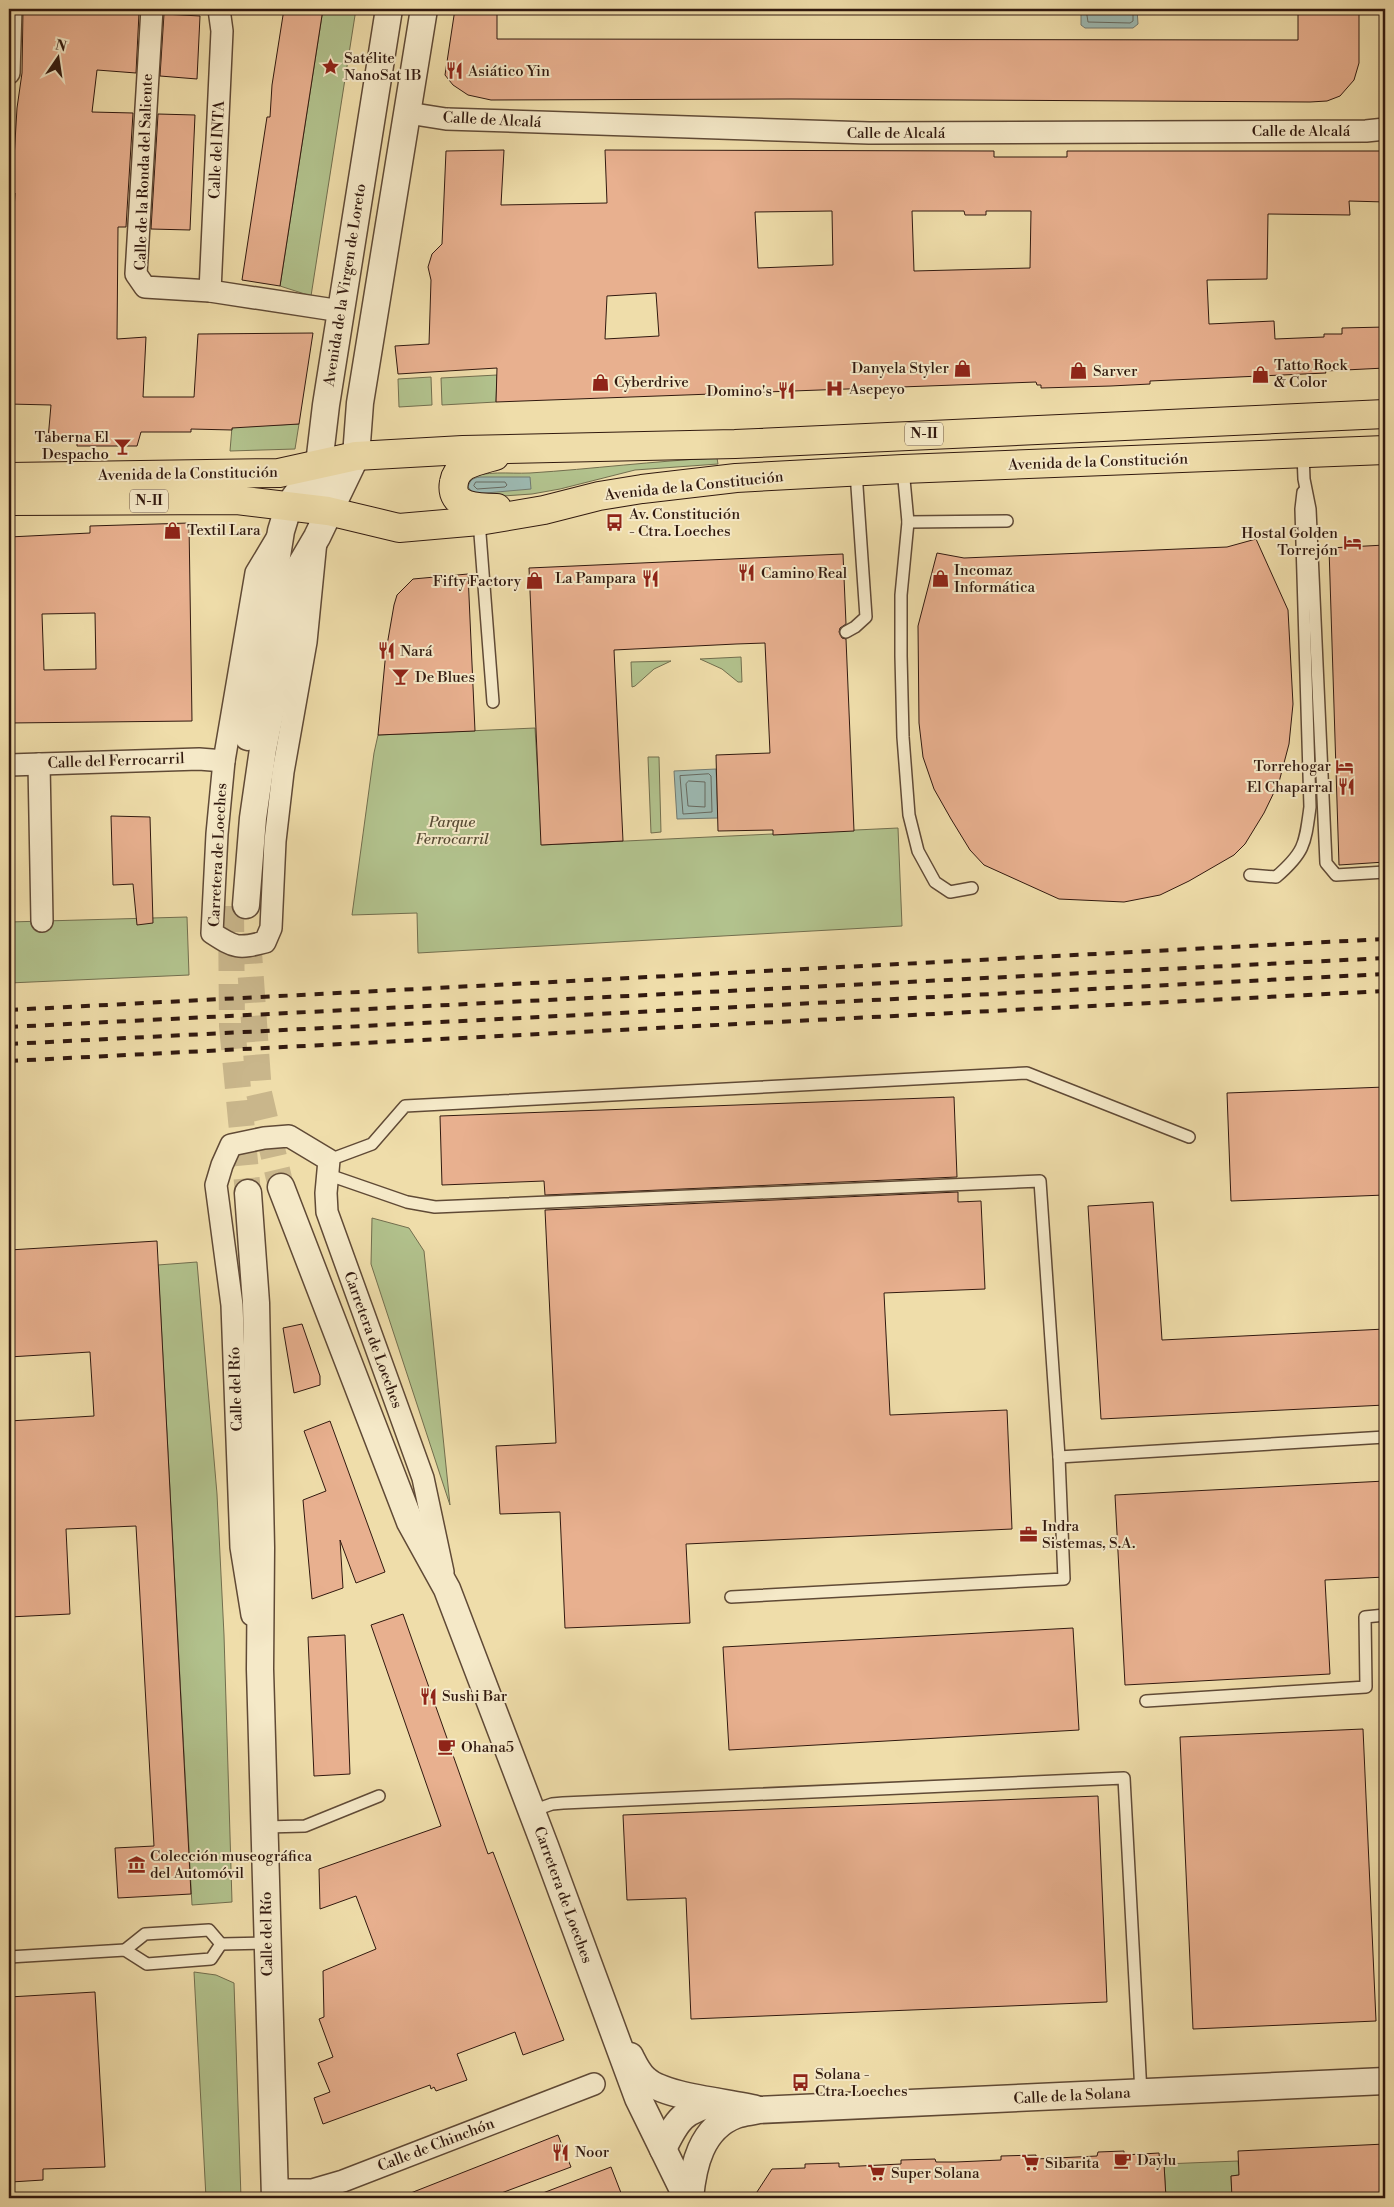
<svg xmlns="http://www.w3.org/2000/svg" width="1394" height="2207" viewBox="0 0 1394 2207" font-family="'Libre Bodoni',serif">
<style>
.green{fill:#b2c28d;stroke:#726e4e}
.water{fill:#9dbab3;stroke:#727a71}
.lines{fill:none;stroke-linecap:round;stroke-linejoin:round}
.shore{stroke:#676a61;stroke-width:1}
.building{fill:#e8b08f;stroke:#31190f;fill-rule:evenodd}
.tertiary-tunnel{stroke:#c9b68b;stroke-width:26;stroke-dasharray:26 13;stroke-linecap:butt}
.service-casing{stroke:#604a36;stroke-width:14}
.minor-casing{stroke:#604a36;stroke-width:24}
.tertiary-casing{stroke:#604a36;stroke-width:29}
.primary-casing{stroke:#31190f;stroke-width:30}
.service{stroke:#f5e9c8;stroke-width:11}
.minor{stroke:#f5e9c8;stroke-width:21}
.tertiary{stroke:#f5e9c8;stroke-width:26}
.primary{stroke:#efddaa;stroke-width:28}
.rail{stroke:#31190f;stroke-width:4;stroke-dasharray:9 9;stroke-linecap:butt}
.labels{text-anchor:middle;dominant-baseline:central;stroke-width:4;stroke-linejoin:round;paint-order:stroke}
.shield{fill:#f5e9c8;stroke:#6c5746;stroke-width:1}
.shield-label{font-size:14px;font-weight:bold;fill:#31190f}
.poi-label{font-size:15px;fill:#31190f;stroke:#f5e9c8;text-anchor:start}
.street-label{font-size:15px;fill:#31190f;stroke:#f5e9c8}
.park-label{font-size:15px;font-style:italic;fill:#584c35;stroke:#f5e9c8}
</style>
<rect width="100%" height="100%" fill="#efddaa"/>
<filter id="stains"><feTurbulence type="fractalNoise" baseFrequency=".004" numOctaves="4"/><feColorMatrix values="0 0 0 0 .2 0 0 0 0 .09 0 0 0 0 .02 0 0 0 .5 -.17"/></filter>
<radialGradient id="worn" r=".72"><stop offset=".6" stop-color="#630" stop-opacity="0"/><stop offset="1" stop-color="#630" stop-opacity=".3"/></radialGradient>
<g class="green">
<polygon points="323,9 356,9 311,296 280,286"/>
<polygon points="497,375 496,402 442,405 441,378"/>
<polygon points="431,377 432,405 399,407 398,379"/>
<polygon points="299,424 295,449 230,451 232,427"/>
<path d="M717 458 718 464 635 470 560 489 532 494 474 498 466 495V479C487 470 507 474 530 473 592 469 654 461 717 458Z"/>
<polygon points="741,657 742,682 738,682 722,669 700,659"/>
<polygon points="671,661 654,669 635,686 632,687 631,662"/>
<polygon points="535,728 542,845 898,828 902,926 418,953 417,913 352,915 374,753 378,735"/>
<polygon points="648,757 659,757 661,832 651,833"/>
<polygon points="187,917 189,975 9,983 9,922"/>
<polygon points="372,1218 409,1228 424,1251 450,1505 371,1264"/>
<polygon points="197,1262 217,1494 224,1635 232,1902 192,1905 158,1265"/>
<polygon points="194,1972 216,1975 234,1983 241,2198 206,2198"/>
<polygon points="1238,2161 1239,2175 1231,2176 1232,2198 1166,2198 1164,2164"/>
</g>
<g class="water">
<polygon points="1081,9 1137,9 1138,24 1133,28 1085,28 1081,25"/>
<path d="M480 477H530L531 489 474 494 468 487C470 480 473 478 480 477Z"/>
<polygon points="716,769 718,818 677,819 674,771"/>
</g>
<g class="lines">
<g class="shore">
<polyline points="1086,9 1088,22 1130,23 1133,21 1133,9"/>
<polygon points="476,482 505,482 507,485 505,487 477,489 474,486"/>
<polygon points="709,774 711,776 712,812 683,814 680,776"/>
<polygon points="689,781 705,782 705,807 688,806 686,784"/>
</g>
</g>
<g class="building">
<polygon points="23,9 134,9 134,12 139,13 136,73 97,70 92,112 133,113 126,227 118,227 117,339 146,337 143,397 194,397 198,334 313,333 299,424 232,428 232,430 191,429 191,432 141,432 137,446 77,446 77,442 48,439 51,405 9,404 9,307 13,264 11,264 15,193 12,193 17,108 22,73"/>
<polygon points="284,9 323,9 280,286 242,280 267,117 270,117 272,85"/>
<polygon points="455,9 497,9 497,39 1298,40 1298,9 1359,9 1359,63 1354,80 1340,96 1327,101 1310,102 791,99 491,100 468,95 453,85 445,75"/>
<polygon points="164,14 200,16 197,79 160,76"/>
<polygon points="158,114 195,115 190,230 151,229"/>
<path d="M504 150 501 205 607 203 605 150 994 151V157H1067V151H1385V202L1349 201 1350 215 1268 214 1267 279 1207 280 1209 324 1274 321 1275 339 1324 337V334H1342V328L1385 327V368L1325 371 1326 373 1150 381V384L1111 386 1041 388V385H1037L1036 382 496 402 497 368 398 374 395 346 429 344 431 280 428 267 432 254 442 244 446 151ZM832 211 833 265 758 268 755 212ZM912 211H964L965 215H986V211H1031L1030 268 914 271ZM656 293 659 336 605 339 607 296Z"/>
<path d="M189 523 192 721 9 723V537L90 533V526ZM95 613 96 669 44 670 42 614Z"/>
<polygon points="1256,539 1288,610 1293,704 1289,744 1279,782 1264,813 1245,844 1234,855 1189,881 1160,895 1124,902 1059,899 984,865 970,850 951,819 934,789 923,757 919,723 918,626 937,553 964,558 1227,547"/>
<polygon points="1385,545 1385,862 1339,865 1329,548"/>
<polygon points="843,554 846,624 840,628 839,632 842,638 846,639 854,831 773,835 773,830 718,831 716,755 770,753 765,643 736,644 614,650 623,841 541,845 529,568"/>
<polygon points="468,574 475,731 378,735 386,651 394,605 397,595 413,579"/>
<polygon points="111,816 150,817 153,923 137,925 133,884 113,885"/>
<polygon points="1385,1087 1385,1195 1231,1201 1227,1093"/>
<polygon points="954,1097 957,1177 545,1195 544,1181 442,1185 440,1116"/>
<polygon points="958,1192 958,1202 981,1201 985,1289 884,1293 890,1415 1007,1410 1012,1529 686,1544 690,1623 565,1628 560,1512 500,1514 496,1446 556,1443 545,1210"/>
<polygon points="1153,1202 1162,1340 1385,1329 1385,1405 1101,1419 1088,1206"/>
<polygon points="157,1241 191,1894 118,1898 115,1848 154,1846 136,1526 66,1529 70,1614 9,1617 9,1421 94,1416 90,1352 9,1357 9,1250"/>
<polygon points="302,1324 320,1376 320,1385 294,1393 283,1328"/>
<polygon points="330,1421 385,1572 356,1583 340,1540 343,1588 312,1599 303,1500 326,1491 304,1431"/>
<polygon points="1385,1481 1385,1577 1325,1580 1330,1674 1125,1685 1115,1495"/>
<polygon points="403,1614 488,1854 493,1852 564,2040 523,2055 515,2032 457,2054 467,2080 436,2091 434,2087 431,2089 430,2085 323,2124 314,2098 330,2092 318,2063 333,2057 319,2019 324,2017 323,1971 376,1949 356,1896 320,1909 319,1869 441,1826 371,1625"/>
<polygon points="1073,1628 1079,1730 729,1750 723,1647"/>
<polygon points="345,1635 350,1774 314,1776 308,1637"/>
<polygon points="1363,1729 1376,2021 1193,2029 1180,1737"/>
<polygon points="1098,1796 1107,2002 691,2019 686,1898 627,1900 623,1815"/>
<polygon points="95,1992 105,2167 43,2169 43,2180 11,2182 9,2145 9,1997"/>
<polygon points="558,2135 571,2167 488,2198 398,2198"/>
<polygon points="1385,2144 1385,2198 1232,2198 1231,2176 1239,2175 1238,2151"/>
<polygon points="1124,2151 1124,2155 1159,2153 1160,2164 1164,2164 1166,2198 753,2198 772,2169 805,2168 805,2164 839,2163 839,2167 901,2164 901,2160 935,2159 936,2162 956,2162 1001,2160 1001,2156 1036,2155 1036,2159 1097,2156 1098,2152"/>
<polygon points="611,2167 623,2198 535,2198 535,2196"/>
</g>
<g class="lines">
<g class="tertiary-tunnel">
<polyline points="231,906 232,1026 248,1193"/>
<polyline points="248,938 259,1093 281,1187"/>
</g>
<defs>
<g id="service">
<polyline points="1303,454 1304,479 1310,509 1326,863 1336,875 1385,872"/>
<polyline points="903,469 908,522 901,595 901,656 903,737 909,815 918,851 935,882 950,892 972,888"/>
<polyline points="479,521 493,702"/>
<polyline points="908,522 1007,521"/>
<polyline points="846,632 855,627 866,617 856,472"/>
<path d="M1250 875 1276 877C1305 852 1305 844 1310 807L1301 509 1303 492"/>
<polyline points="329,1160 372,1144 405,1106 1027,1073 1189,1137"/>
<polyline points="329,1175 407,1202 435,1207 1040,1181 1059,1457 1064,1579 731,1597"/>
<polyline points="1059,1457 1385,1437"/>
<polyline points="1146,1701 1366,1687 1365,1617 1385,1615"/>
<polyline points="532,1811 552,1804 563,1803 1124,1778 1141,2093"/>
<polyline points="265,1827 305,1826 379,1796"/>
<polyline points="221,1944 267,1943"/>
<polyline points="125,1950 145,1934 209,1930 221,1944"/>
<polyline points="9,1957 125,1950 147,1964 211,1959 221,1944"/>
</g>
<g id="minor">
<polyline points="152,9 136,274 145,287 210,291 341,311"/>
<polyline points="9,73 11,9"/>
<polyline points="408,113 446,119 869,133 1366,131 1385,129"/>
<polyline points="210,291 222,31 219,9"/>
<path d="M277 538 256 573 224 761 217 834 212 933C235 948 238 949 265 942L271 928 275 841 283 772 306 642 316 541"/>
<polyline points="39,764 42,921"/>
<polyline points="9,765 199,759 224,761"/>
<polyline points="252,1615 241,1547 232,1305 216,1185 222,1165 231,1145 264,1138 289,1136 329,1160 326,1193 327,1212 423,1478 443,1572"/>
<polyline points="274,2190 312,2190 343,2181 594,2084"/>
</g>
<g id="tertiary">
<polyline points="328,511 319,464 326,405 389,9"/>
<polyline points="248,737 281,531 289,505 319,464"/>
<polyline points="246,905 253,818 263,749 300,566 317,537 356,456 360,403 424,9"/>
<polyline points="281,1187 410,1522 447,1589 545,1846 638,2098 687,2198"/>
<polyline points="248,1193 256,1303 261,1548 260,1669 275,2198"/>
<path d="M630 2056C634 2064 638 2073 645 2079 663 2097 729 2102 756 2109"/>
<path d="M663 2149C678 2118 683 2111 717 2102"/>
<path d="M690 2198C693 2166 701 2128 736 2115 743 2112 752 2112 759 2110L1385 2081"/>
</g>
<g id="primary">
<path d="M495 456C484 459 474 461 465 466 459 470 455 476 454 482 449 508 479 508 497 508"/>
<polyline points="9,477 279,473 356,456 463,450 735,444 1385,414"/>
<polyline points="9,501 237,500 328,511 399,528 479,521 544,510 599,496 642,489 736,478 903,469 1385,450"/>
</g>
</defs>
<use href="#service" class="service-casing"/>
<use href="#minor" class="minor-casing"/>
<use href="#tertiary" class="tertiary-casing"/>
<use href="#primary" class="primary-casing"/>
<use href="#service" class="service"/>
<use href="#minor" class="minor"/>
<use href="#tertiary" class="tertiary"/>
<use href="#primary" class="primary"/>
<g class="rail">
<polyline points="9,1010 1385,939"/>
<polyline points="9,1027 1385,958"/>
<polyline points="9,1044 1385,974"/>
<polyline points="9,1061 1385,991"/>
</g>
</g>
<defs>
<symbol id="sight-bare" viewBox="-9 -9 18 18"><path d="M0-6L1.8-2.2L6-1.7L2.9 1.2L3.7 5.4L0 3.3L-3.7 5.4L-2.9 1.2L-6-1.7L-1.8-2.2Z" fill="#8f2418" stroke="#f5e9c8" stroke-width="2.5" paint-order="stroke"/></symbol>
<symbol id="restaurant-bare" viewBox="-9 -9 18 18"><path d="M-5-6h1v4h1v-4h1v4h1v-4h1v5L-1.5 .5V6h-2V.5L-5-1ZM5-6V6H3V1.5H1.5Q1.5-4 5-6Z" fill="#8f2418" stroke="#f5e9c8" stroke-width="2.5" paint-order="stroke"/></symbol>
<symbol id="shop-bare" viewBox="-9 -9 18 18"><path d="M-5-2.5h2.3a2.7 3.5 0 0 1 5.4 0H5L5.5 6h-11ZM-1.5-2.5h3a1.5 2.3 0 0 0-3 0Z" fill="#8f2418" stroke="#f5e9c8" stroke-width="2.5" paint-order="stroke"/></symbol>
<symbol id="hospital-bare" viewBox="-9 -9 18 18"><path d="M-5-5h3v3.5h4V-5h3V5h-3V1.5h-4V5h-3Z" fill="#8f2418" stroke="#f5e9c8" stroke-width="2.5" paint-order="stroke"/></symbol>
<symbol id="bar-bare" viewBox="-9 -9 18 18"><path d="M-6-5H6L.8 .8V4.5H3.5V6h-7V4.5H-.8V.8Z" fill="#8f2418" stroke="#f5e9c8" stroke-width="2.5" paint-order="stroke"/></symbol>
<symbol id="bus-bare" viewBox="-9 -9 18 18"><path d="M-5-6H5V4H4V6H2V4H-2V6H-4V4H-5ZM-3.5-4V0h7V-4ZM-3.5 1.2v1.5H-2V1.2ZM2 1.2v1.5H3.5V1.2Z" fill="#8f2418" stroke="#f5e9c8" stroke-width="2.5" paint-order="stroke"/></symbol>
<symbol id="hotel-bare" viewBox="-9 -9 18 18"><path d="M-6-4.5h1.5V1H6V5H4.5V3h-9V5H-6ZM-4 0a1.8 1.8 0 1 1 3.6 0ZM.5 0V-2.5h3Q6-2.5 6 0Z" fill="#8f2418" stroke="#f5e9c8" stroke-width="2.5" paint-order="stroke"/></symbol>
<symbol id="office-bare" viewBox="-9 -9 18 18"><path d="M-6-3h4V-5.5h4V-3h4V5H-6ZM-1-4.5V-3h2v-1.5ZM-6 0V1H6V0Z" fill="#8f2418" stroke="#f5e9c8" stroke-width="2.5" paint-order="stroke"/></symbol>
<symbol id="cafe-bare" viewBox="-9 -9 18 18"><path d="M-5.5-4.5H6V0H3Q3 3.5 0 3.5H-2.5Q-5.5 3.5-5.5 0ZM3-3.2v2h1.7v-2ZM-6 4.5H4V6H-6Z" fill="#8f2418" stroke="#f5e9c8" stroke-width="2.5" paint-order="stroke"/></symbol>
<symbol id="museum-bare" viewBox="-9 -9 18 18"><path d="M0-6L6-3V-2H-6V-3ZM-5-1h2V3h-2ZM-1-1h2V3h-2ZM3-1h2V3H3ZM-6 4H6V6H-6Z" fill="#8f2418" stroke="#f5e9c8" stroke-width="2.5" paint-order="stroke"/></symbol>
<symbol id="supermarket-bare" viewBox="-9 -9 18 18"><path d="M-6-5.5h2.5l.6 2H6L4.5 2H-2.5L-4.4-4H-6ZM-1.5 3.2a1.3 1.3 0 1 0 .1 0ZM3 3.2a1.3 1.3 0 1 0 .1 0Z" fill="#8f2418" stroke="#f5e9c8" stroke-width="2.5" paint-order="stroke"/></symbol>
</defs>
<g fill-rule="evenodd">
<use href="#sight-bare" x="318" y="54" width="25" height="25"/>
<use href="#restaurant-bare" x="442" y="58" width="25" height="25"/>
<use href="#shop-bare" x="950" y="356" width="25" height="25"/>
<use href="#shop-bare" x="1066" y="358" width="25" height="25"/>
<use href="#shop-bare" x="1248" y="362" width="25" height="25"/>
<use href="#shop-bare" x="588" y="370" width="25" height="25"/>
<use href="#hospital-bare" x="822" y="376" width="25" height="25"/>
<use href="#restaurant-bare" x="774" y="378" width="25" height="25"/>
<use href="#bar-bare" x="110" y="434" width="25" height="25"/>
<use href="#bus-bare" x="602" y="510" width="25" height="25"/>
<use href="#shop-bare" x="160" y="518" width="25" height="25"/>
<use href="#hotel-bare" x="1340" y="530" width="25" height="25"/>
<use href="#restaurant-bare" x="734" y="560" width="25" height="25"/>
<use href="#restaurant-bare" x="638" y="566" width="25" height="25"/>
<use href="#shop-bare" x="928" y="566" width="25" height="25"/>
<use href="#shop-bare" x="522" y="568" width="25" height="25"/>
<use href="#restaurant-bare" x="374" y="638" width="25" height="25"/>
<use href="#bar-bare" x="388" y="664" width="25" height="25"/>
<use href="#hotel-bare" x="1332" y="754" width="25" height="25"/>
<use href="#restaurant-bare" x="1334" y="774" width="25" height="25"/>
<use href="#office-bare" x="1016" y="1522" width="25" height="25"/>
<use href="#restaurant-bare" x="416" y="1684" width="25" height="25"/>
<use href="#cafe-bare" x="434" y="1734" width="25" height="25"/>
<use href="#museum-bare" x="124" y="1852" width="25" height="25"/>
<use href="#bus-bare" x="788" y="2070" width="25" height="25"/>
<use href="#restaurant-bare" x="548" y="2140" width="25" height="25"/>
<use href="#cafe-bare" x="1110" y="2148" width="25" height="25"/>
<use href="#supermarket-bare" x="1018" y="2150" width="25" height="25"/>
<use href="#supermarket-bare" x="864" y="2160" width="25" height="25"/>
</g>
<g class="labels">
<g class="shield">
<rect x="905" y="422.5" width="38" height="23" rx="4"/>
<rect x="130" y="489.5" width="38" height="23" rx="4"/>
</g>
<g class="shield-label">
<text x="924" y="434">N-II</text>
<text x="149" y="501">N-II</text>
</g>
<g class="poi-label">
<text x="344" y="58">Satélite<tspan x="344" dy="17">NanoSat 1B</tspan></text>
<text x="468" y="71">Asiático Yin</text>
<text x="1274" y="365">Tatto Rock<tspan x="1274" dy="17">&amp; Color</tspan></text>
<text x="949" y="368" text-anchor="end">Danyela Styler</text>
<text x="1093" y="371">Sarver</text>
<text x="614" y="382">Cyberdrive</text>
<text x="849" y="389">Asepeyo</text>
<text x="772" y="391" text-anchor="end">Domino's</text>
<text x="109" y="437" text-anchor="end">Taberna El<tspan x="109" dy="17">Despacho</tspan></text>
<text x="629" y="514">Av. Constitución<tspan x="629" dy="17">- Ctra. Loeches</tspan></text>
<text x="187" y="530">Textil Lara</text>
<text x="1338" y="533" text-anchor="end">Hostal Golden<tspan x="1338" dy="17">Torrejón</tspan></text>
<text x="954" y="570">Incomaz<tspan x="954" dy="17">Informática</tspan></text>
<text x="761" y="573">Camino Real</text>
<text x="636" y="578" text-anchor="end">La Pampara</text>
<text x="521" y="581" text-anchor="end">Fifty Factory</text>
<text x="400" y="651">Nará</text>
<text x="415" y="677">De Blues</text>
<text x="1331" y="766" text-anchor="end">Torrehogar</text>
<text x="1333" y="787" text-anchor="end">El Chaparral</text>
<text x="1042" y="1526">Indra<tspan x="1042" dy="17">Sistemas, S.A.</tspan></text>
<text x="442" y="1696">Sushi Bar</text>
<text x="461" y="1747">Ohana5</text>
<text x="150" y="1856">Colección museográfica<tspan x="150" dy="17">del Automóvil</tspan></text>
<text x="815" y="2074">Solana -<tspan x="815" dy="17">Ctra. Loeches</tspan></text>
<text x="575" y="2152">Noor</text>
<text x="1137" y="2160">Daylu</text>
<text x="1045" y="2163">Sibarita</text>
<text x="891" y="2173">Super Solana</text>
</g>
<g class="street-label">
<text transform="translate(492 120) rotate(3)">Calle de Alcalá</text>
<text x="1301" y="131">Calle de Alcalá</text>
<text x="896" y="133">Calle de Alcalá</text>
<text transform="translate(217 150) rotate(-87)">Calle del INTA</text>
<text transform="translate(144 172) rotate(-88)">Calle de la Ronda del Saliente</text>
<text transform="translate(345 285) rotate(-81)">Avenida de la Virgen de Loreto</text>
<text transform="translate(1098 462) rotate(-2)">Avenida de la Constitución</text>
<text transform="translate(188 474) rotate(-1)">Avenida de la Constitución</text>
<text transform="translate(694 486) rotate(-6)">Avenida de la Constitución</text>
<text transform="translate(116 761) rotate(-2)">Calle del Ferrocarril</text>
<text transform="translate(218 855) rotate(-87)">Carretera de Loeches</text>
<text transform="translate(373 1340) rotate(70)">Carretera de Loeches</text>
<text transform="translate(236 1389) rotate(-92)">Calle del Río</text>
<text transform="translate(563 1895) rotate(70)">Carretera de Loeches</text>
<text transform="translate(267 1934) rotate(-91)">Calle del Río</text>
<text transform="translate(1072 2096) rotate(-3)">Calle de la Solana</text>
<text transform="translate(436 2145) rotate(-21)">Calle de Chinchón</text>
</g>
<g class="park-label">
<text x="452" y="822">Parque<tspan x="452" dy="17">Ferrocarril</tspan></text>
</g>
</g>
<rect width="1394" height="2207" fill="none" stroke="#efddaa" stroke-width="30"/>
<rect x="10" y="10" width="1374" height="2187" fill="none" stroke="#31190f" stroke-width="2.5"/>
<rect x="15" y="15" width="1364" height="2177" fill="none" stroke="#31190f"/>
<g transform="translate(58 58) rotate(13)" stroke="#f5e9c8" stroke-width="4" paint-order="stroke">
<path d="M0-4L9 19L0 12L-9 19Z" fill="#31190f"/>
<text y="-8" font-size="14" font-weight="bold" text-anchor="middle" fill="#31190f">N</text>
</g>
<rect width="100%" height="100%" filter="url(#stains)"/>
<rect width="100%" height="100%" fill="url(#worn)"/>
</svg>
